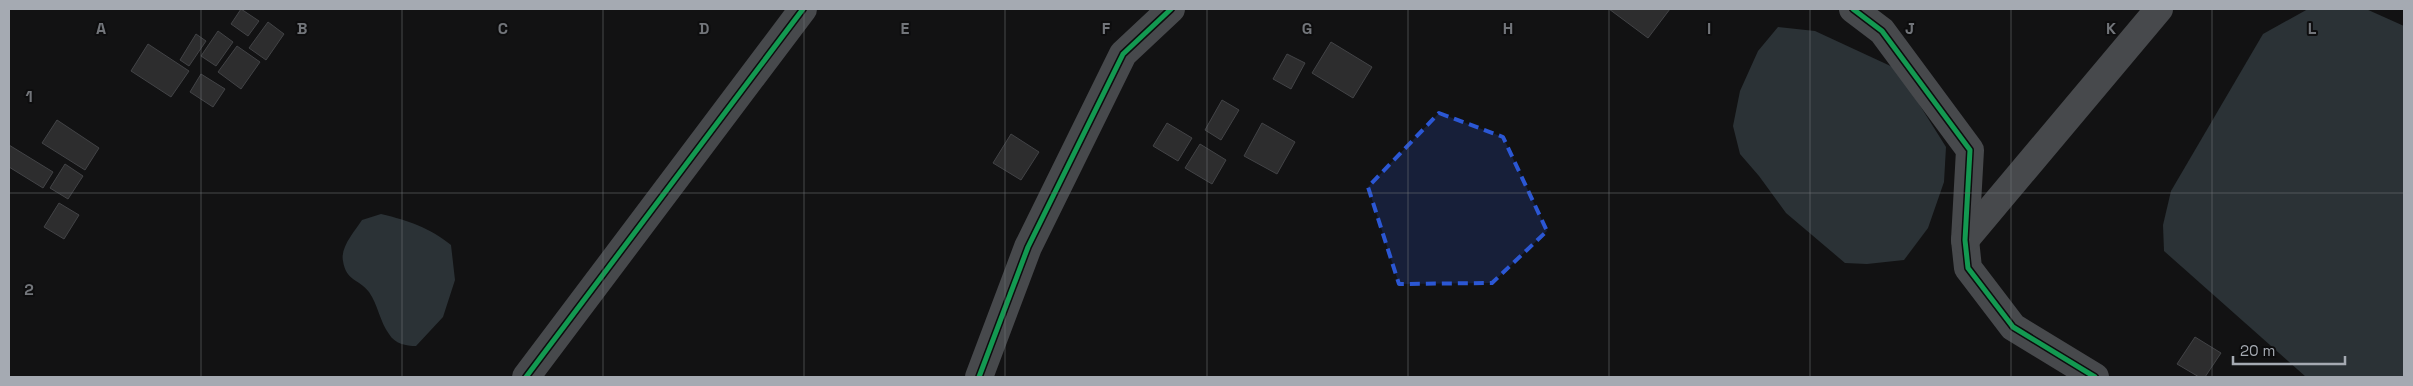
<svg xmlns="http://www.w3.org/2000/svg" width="2413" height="386" viewBox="0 0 2413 386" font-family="'Space Grotesk',sans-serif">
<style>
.water{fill:#2b3236}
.building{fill:#2d2d2e;stroke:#424346}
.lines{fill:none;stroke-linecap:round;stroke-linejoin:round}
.minor{stroke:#47494c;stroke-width:28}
.cycleway-casing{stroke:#0d0d0e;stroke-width:8}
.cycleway{stroke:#139951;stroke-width:5}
.marked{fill:#2b57d4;fill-opacity:0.2;stroke:#2b57d4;stroke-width:4;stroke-dasharray:10 6;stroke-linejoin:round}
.grid{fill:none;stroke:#72757a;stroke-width:1;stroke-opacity:0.55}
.grid-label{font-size:16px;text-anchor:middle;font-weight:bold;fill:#72757a;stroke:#0d0d0e;stroke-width:4;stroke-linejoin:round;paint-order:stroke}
</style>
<rect width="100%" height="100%" fill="#121213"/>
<g class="water">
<polygon points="2308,9 2366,9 2404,26 2404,377 2306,377 2164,251 2163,225 2171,191 2263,34"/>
<polygon points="1778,27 1815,31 1897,69 1946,147 1944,182 1928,228 1904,260 1867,264 1845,263 1786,213 1759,176 1740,154 1733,126 1740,91 1758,51"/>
<path d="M381 214C410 221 428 227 451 245L455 280 443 317 416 346C406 346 395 344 389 334 380 322 378 305 369 292 359 279 346 281 343 261 340 247 355 231 362 220Z"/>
</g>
<g class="building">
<polygon points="241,9 259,21 248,36 231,24"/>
<polygon points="1609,9 1670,9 1648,38"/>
<polygon points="268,22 284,34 266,60 249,48"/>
<polygon points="218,31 233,42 216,66 201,56"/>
<polygon points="196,34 206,41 189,66 180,60"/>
<polygon points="1331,42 1372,67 1353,98 1312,73"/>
<polygon points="148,44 189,71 171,97 131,71"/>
<polygon points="237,46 260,62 241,89 218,72"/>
<polygon points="1287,54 1305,63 1291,89 1273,79"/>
<polygon points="201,74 225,89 213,107 190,92"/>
<polygon points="1222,100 1239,110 1221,140 1205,130"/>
<polygon points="57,120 99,148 85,170 42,143"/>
<polygon points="1167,123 1192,138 1178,161 1153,146"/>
<polygon points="1262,123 1295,142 1277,174 1244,156"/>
<polygon points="1011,134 1039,152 1021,180 993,163"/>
<polygon points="1200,144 1226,160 1212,184 1185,168"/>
<polygon points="9,145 53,172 43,188 9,167"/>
<polygon points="65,164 83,176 68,199 50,188"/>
<polygon points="59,203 79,215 64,239 44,227"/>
<polygon points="2195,337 2221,353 2205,377 2199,377 2177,364"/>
</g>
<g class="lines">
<g class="minor">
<polyline points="1853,9 1882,31 1970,150 1965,240 1968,268 2013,327 2095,377"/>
<polyline points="1965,240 2159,9"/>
<polyline points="526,377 803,9"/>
<polyline points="979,377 1028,247 1123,54 1171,9"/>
</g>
<defs>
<g id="cycleway">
<polyline points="1853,9 1882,31 1970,150 1965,240 1968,268 2013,327 2095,377"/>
<polyline points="526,377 803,9"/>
<polyline points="979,377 1028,247 1123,54 1171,9"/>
</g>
</defs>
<use href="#cycleway" class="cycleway-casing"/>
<use href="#cycleway" class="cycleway"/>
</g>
<path class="marked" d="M1439 113 1503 137 1547 231 1492 283 1399 284 1368 187Z"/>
<path class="grid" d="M201 9V377M402 9V377M603 9V377M804 9V377M1005 9V377M1207 9V377M1408 9V377M1609 9V377M1810 9V377M2011 9V377M2212 9V377M9 193H2404"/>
<g class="grid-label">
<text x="101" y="34">A</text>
<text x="302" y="34">B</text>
<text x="503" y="34">C</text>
<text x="704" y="34">D</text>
<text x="905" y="34">E</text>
<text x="1106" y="34">F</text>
<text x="1307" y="34">G</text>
<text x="1508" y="34">H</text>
<text x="1709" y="34">I</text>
<text x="1910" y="34">J</text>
<text x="2111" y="34">K</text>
<text x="2312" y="34">L</text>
<text x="29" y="102">1</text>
<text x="29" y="295">2</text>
</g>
<rect width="2413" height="386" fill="none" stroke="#a5aab2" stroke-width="20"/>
<path d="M2233 356v8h112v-8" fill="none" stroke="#a5aab2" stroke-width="2.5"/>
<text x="2240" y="356" font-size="15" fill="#a5aab2" stroke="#0d0d0e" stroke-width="4" paint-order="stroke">20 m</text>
</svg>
